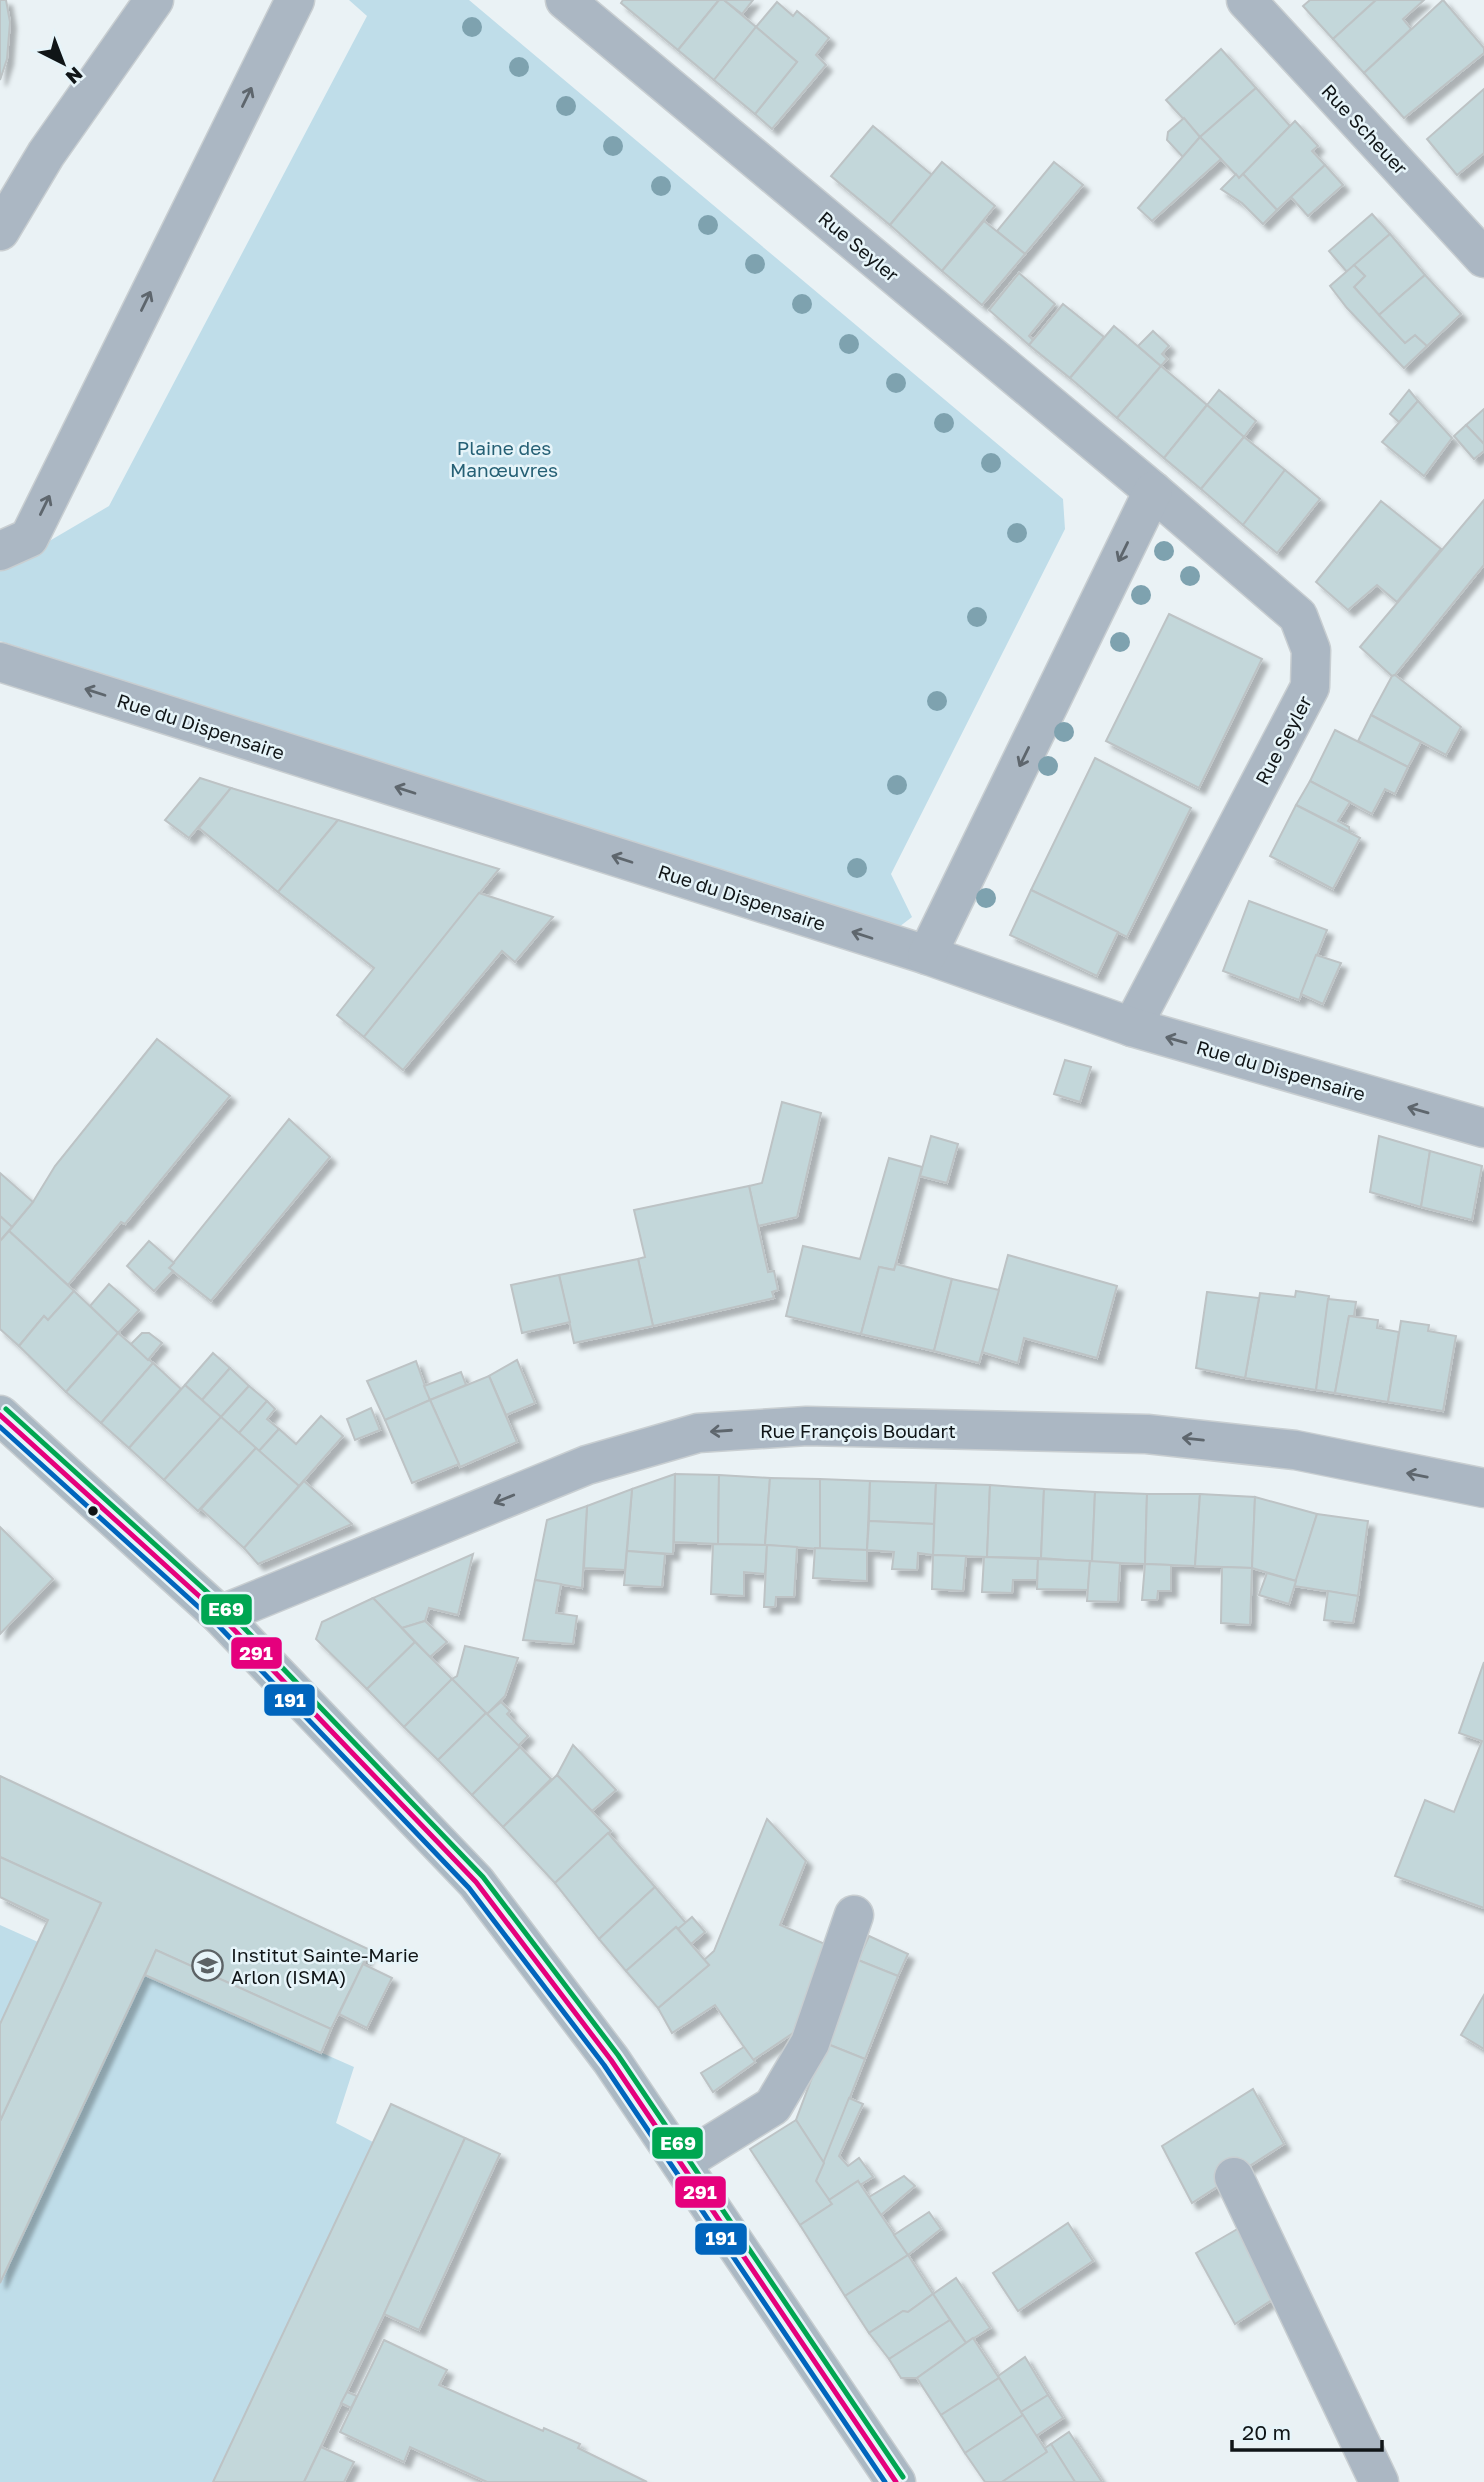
<svg xmlns="http://www.w3.org/2000/svg" width="1484" height="2482" viewBox="0 0 1484 2482" font-family="'Golos Text',sans-serif">
<style>
.green{fill:#bfdde9}
.building{fill:#c3d7da;stroke:#bdc3c5;stroke-width:2;filter:url(#shadow)}
.lines{fill:none;stroke-linecap:round;stroke-linejoin:round}
.minor-casing{stroke:#c8ced1;stroke-width:41}
.major-casing{stroke:#c8ced1;stroke-width:41}
.minor{stroke:#abb7c3;stroke-width:38}
.major{stroke:#aab8c3;stroke-width:38}
.bus-1-casing{stroke:#e6f4f9;stroke-width:10}
.bus-2-casing{stroke:#e6f4f9;stroke-width:10}
.bus-3-casing{stroke:#e6f4f9;stroke-width:10}
.bus-1{stroke:#e5007d;stroke-width:5}
.bus-2{stroke:#0065bd;stroke-width:5}
.bus-3{stroke:#00a651;stroke-width:5}
.tree{fill:#7ea2af}
.oneway{stroke:#5e666d}
.bus-dot{fill:#101517;stroke:#e6f4f9;stroke-width:2.5}
.labels{text-anchor:middle;dominant-baseline:central;stroke-width:5;stroke-linejoin:round;paint-order:stroke}
.street-label{font-size:19px;fill:#101517;stroke:#e6f4f9}
.park-label{font-size:19px;fill:#266075;stroke:#e6f4f9}
.poi-label{font-size:19px;fill:#101517;stroke:#e6f4f9;text-anchor:start}
.line-badge{stroke:#e6f4f9;stroke-width:2.5}
.badge-label{font-size:19px;text-anchor:middle;font-weight:bold;fill:#fff}
</style>
<defs>
<filter id="shadow"><feDropShadow dx="6" dy="6" stdDeviation="2" flood-color="#0004"/></filter>
</defs>
<rect width="100%" height="100%" fill="#eaf2f5"/>
<g class="green">
<polygon points="349,0 469,0 1063,499 1065,529 891,874 912,917 899,927 0,641 0,570 109,506 367,16"/>
<polygon points="0,1925 38,1942 0,2024"/>
<polygon points="145,1975 354,2067 336,2123 373,2142 213,2482 0,2482 0,2283"/>
</g>
<g class="building">
<polygon points="0,0 6,0 10,22 7,59 0,80"/>
<polygon points="623,0 719,0 678,50 621,3"/>
<polygon points="719,0 724,0 756,27 714,80 678,50"/>
<polygon points="724,0 753,0 742,14"/>
<polygon points="1310,0 1376,0 1333,39 1303,6"/>
<polygon points="1376,0 1424,0 1403,19 1411,29 1364,73 1333,39"/>
<polygon points="1443,0 1484,48 1484,53 1404,118 1364,73"/>
<polygon points="777,2 793,16 797,11 829,38 816,55 826,65 772,129 755,114 797,62 756,27"/>
<polygon points="756,27 797,62 755,114 714,80"/>
<polygon points="1221,49 1256,88 1200,137 1166,100"/>
<polygon points="1256,88 1290,126 1239,178 1200,137"/>
<polygon points="1484,89 1484,153 1457,175 1427,139"/>
<polygon points="1184,118 1200,137 1183,157 1167,140 1168,132"/>
<polygon points="1295,121 1318,146 1312,151 1325,165 1277,210 1243,174"/>
<polygon points="873,126 932,175 890,225 831,176"/>
<polygon points="1200,137 1221,159 1152,221 1138,208"/>
<polygon points="942,162 995,206 942,271 890,225"/>
<polygon points="1054,162 1083,185 1025,254 997,231"/>
<polygon points="1325,165 1343,185 1308,216 1291,197"/>
<polygon points="1236,174 1239,178 1243,174 1277,210 1263,224 1242,203 1221,189"/>
<polygon points="1372,214 1390,234 1347,272 1329,251"/>
<polygon points="984,221 1025,254 982,305 942,271"/>
<polygon points="1390,234 1425,275 1379,315 1354,287 1365,276 1354,265"/>
<polygon points="1354,265 1365,276 1354,287 1379,315 1405,343 1415,335 1427,346 1404,368 1347,308 1330,286"/>
<polygon points="1019,273 1055,304 1029,336 1033,340 1029,345 989,310"/>
<polygon points="1425,275 1461,314 1427,346 1415,335 1405,343 1379,315"/>
<polygon points="1063,304 1104,337 1070,378 1029,345"/>
<polygon points="1114,326 1161,366 1117,418 1070,378"/>
<polygon points="1153,331 1169,346 1162,354 1167,359 1161,366 1138,346"/>
<polygon points="1161,366 1207,405 1164,458 1117,418"/>
<polygon points="1219,390 1256,421 1244,437 1207,405"/>
<polygon points="1409,390 1418,401 1399,422 1390,414"/>
<polygon points="1418,401 1452,438 1424,476 1382,442"/>
<polygon points="1207,405 1244,437 1201,489 1164,458"/>
<polygon points="1484,409 1484,444 1466,425"/>
<polygon points="1466,425 1484,444 1484,451 1474,459 1454,436"/>
<polygon points="1244,437 1285,470 1243,525 1201,489"/>
<polygon points="1285,470 1320,499 1277,553 1243,525"/>
<polygon points="1484,500 1484,565 1395,675 1392,676 1360,647"/>
<polygon points="1381,501 1441,549 1397,602 1377,585 1348,610 1316,582"/>
<polygon points="1169,614 1262,659 1199,788 1106,741"/>
<polygon points="1395,675 1461,727 1446,755 1371,715 1392,676"/>
<polygon points="1371,715 1421,742 1408,767 1358,741"/>
<polygon points="1335,730 1408,767 1395,794 1385,789 1372,814 1310,781"/>
<polygon points="1095,758 1191,808 1127,937 1031,890"/>
<polygon points="200,778 231,788 189,838 165,820"/>
<polygon points="1310,781 1350,802 1338,821 1349,827 1350,832 1296,805"/>
<polygon points="231,788 338,820 278,892 199,828"/>
<polygon points="1296,805 1360,838 1333,889 1270,856"/>
<polygon points="338,820 499,869 364,1037 337,1015 374,968 278,892"/>
<polygon points="1031,890 1118,932 1097,976 1010,935"/>
<polygon points="479,893 553,917 515,962 502,951 403,1070 364,1037"/>
<polygon points="1249,901 1327,930 1299,1000 1223,971"/>
<polygon points="1316,955 1341,963 1323,1004 1301,994"/>
<polygon points="157,1039 230,1096 125,1224 121,1222 68,1285 9,1231 33,1202 55,1166"/>
<polygon points="1065,1060 1091,1067 1080,1102 1054,1094"/>
<polygon points="782,1102 821,1113 797,1217 758,1226 749,1186 762,1183"/>
<polygon points="289,1119 330,1157 211,1301 169,1268"/>
<polygon points="931,1136 958,1144 947,1183 920,1176"/>
<polygon points="1379,1136 1430,1151 1421,1207 1370,1192"/>
<polygon points="1430,1151 1482,1166 1472,1220 1421,1207"/>
<polygon points="889,1158 922,1167 894,1270 879,1267 861,1334 786,1316 803,1246 860,1259"/>
<polygon points="0,1173 33,1202 12,1227 0,1216"/>
<polygon points="749,1186 768,1272 774,1271 778,1290 772,1292 774,1298 653,1326 638,1259 645,1257 634,1210"/>
<polygon points="0,1216 12,1227 0,1241"/>
<polygon points="9,1231 74,1291 48,1320 44,1316 19,1346 0,1329 0,1241"/>
<polygon points="149,1241 174,1263 169,1268 173,1271 154,1291 127,1266"/>
<polygon points="1008,1255 1117,1286 1097,1358 1024,1338 1018,1363 982,1352"/>
<polygon points="638,1259 653,1326 574,1343 559,1275"/>
<polygon points="896,1264 952,1279 934,1351 861,1334 879,1267 894,1270"/>
<polygon points="559,1275 570,1322 522,1333 511,1285"/>
<polygon points="952,1279 999,1290 979,1363 934,1351"/>
<polygon points="109,1284 139,1310 118,1333 90,1306"/>
<polygon points="74,1291 118,1333 66,1392 19,1346 44,1316 48,1320"/>
<polygon points="1296,1291 1329,1296 1316,1390 1245,1378 1260,1293 1295,1297"/>
<polygon points="1207,1292 1259,1298 1245,1378 1196,1368"/>
<polygon points="1328,1299 1356,1302 1354,1316 1349,1316 1335,1393 1316,1390"/>
<polygon points="1349,1316 1378,1320 1377,1328 1399,1332 1388,1402 1335,1393"/>
<polygon points="1401,1321 1429,1325 1428,1331 1456,1336 1443,1411 1388,1402"/>
<polygon points="118,1333 153,1363 101,1423 66,1392"/>
<polygon points="142,1333 149,1333 162,1343 148,1360 131,1344"/>
<polygon points="213,1353 230,1368 202,1400 185,1385"/>
<polygon points="517,1360 535,1403 506,1415 489,1376"/>
<polygon points="416,1361 430,1400 385,1420 367,1381"/>
<polygon points="153,1363 181,1389 129,1448 101,1423"/>
<polygon points="230,1368 249,1386 221,1417 202,1400"/>
<polygon points="461,1372 466,1385 430,1400 424,1386"/>
<polygon points="489,1376 517,1442 460,1467 430,1400"/>
<polygon points="185,1385 221,1417 164,1480 129,1448"/>
<polygon points="249,1386 267,1401 239,1433 221,1417"/>
<polygon points="430,1400 459,1464 412,1483 385,1420"/>
<polygon points="267,1401 275,1409 267,1419 279,1429 259,1451 239,1433"/>
<polygon points="371,1408 380,1430 355,1440 347,1419"/>
<polygon points="321,1416 343,1436 299,1486 259,1451 279,1429 296,1444"/>
<polygon points="221,1417 256,1448 198,1511 164,1480"/>
<polygon points="256,1448 299,1486 244,1548 201,1509"/>
<polygon points="675,1474 719,1475 718,1544 674,1542"/>
<polygon points="675,1474 673,1554 627,1551 632,1489"/>
<polygon points="719,1475 770,1478 765,1545 718,1544"/>
<polygon points="770,1478 820,1479 820,1549 765,1545"/>
<polygon points="820,1479 870,1481 867,1550 820,1549"/>
<polygon points="304,1481 352,1524 258,1564 244,1548"/>
<polygon points="870,1481 936,1483 934,1524 869,1521"/>
<polygon points="936,1483 990,1485 987,1557 933,1555"/>
<polygon points="990,1485 1044,1489 1041,1558 987,1557"/>
<polygon points="632,1489 625,1570 584,1568 587,1506"/>
<polygon points="1044,1489 1095,1492 1092,1562 1041,1558"/>
<polygon points="1095,1492 1147,1494 1145,1564 1092,1562"/>
<polygon points="1147,1494 1200,1494 1195,1566 1145,1564"/>
<polygon points="1200,1494 1255,1497 1252,1568 1195,1566"/>
<polygon points="1255,1497 1317,1514 1296,1581 1252,1568"/>
<polygon points="587,1506 582,1588 535,1580 547,1520"/>
<polygon points="1317,1514 1368,1521 1358,1596 1294,1586"/>
<polygon points="869,1521 934,1524 933,1555 918,1553 917,1570 892,1569 894,1552 867,1550"/>
<polygon points="0,1527 53,1579 0,1634"/>
<polygon points="713,1544 767,1545 765,1574 744,1572 744,1596 711,1594"/>
<polygon points="767,1545 797,1547 794,1597 776,1597 775,1607 764,1607"/>
<polygon points="815,1548 867,1550 867,1581 813,1578"/>
<polygon points="627,1551 665,1554 662,1587 624,1585"/>
<polygon points="473,1554 458,1615 429,1608 425,1621 402,1628 373,1598"/>
<polygon points="933,1555 966,1556 963,1591 932,1589"/>
<polygon points="984,1557 1038,1559 1037,1580 1013,1580 1012,1593 982,1592"/>
<polygon points="1038,1559 1090,1561 1088,1590 1037,1589"/>
<polygon points="1090,1561 1120,1563 1118,1602 1087,1601"/>
<polygon points="1145,1564 1171,1565 1171,1591 1158,1591 1157,1600 1142,1600"/>
<polygon points="1222,1567 1252,1568 1250,1625 1221,1623"/>
<polygon points="1267,1573 1296,1581 1289,1604 1259,1595"/>
<polygon points="535,1580 561,1584 556,1613 577,1616 573,1644 523,1640"/>
<polygon points="1328,1591 1358,1596 1353,1623 1324,1620"/>
<polygon points="373,1598 415,1642 367,1689 316,1639 322,1622"/>
<polygon points="425,1621 447,1642 430,1657 402,1628"/>
<polygon points="415,1642 452,1679 404,1727 367,1689"/>
<polygon points="465,1646 518,1658 505,1696 487,1714 452,1679 457,1676"/>
<polygon points="1484,1662 1484,1908 1395,1876 1425,1800 1454,1812 1482,1741 1459,1733"/>
<polygon points="452,1679 486,1713 438,1760 404,1727"/>
<polygon points="501,1702 510,1711 507,1714 528,1736 518,1746 487,1714"/>
<polygon points="486,1713 520,1747 472,1795 438,1760"/>
<polygon points="573,1745 616,1790 592,1811 557,1775"/>
<polygon points="520,1747 551,1779 503,1827 472,1795"/>
<polygon points="557,1775 611,1831 555,1883 503,1827"/>
<polygon points="0,1776 370,1950 331,2029 156,1950 0,2283 0,2121 101,1903 0,1857"/>
<polygon points="767,1819 806,1861 780,1925 832,1947 799,2029 753,2060 715,2005 672,2033 658,2008 709,1965 704,1960 714,1951"/>
<polygon points="608,1833 655,1887 599,1939 555,1883"/>
<polygon points="0,1857 101,1903 0,2121 0,2024 48,1920 0,1897"/>
<polygon points="655,1887 686,1923 678,1929 676,1927 626,1971 599,1939"/>
<polygon points="692,1917 705,1932 691,1944 678,1929"/>
<polygon points="676,1927 709,1965 658,2008 626,1971"/>
<polygon points="869,1936 908,1954 898,1976 858,1960"/>
<polygon points="156,1950 331,2029 321,2053 145,1975"/>
<polygon points="858,1960 898,1976 865,2059 825,2043"/>
<polygon points="363,1964 392,1978 367,2028 339,2014"/>
<polygon points="1484,1995 1484,2049 1461,2035"/>
<polygon points="825,2043 865,2059 824,2163 796,2120"/>
<polygon points="744,2047 755,2062 713,2092 701,2073"/>
<polygon points="1253,2089 1284,2144 1192,2203 1162,2146"/>
<polygon points="849,2098 863,2104 839,2156 848,2166 859,2158 873,2177 860,2185 858,2181 829,2200 816,2181"/>
<polygon points="391,2104 465,2138 384,2314 304,2482 213,2482"/>
<polygon points="796,2120 824,2163 816,2181 832,2204 800,2225 750,2149"/>
<polygon points="465,2138 500,2154 419,2330 384,2314"/>
<polygon points="904,2176 915,2186 881,2215 869,2197"/>
<polygon points="858,2181 908,2255 845,2296 800,2225 832,2204 829,2200"/>
<polygon points="929,2212 941,2229 908,2255 894,2235"/>
<polygon points="1068,2223 1093,2261 1018,2311 993,2273"/>
<polygon points="1246,2224 1284,2292 1235,2324 1196,2253"/>
<polygon points="908,2255 933,2294 908,2312 903,2311 869,2333 845,2296"/>
<polygon points="956,2278 990,2328 966,2343 933,2294"/>
<polygon points="933,2294 950,2320 889,2359 869,2333 903,2311 908,2312"/>
<polygon points="950,2320 966,2343 917,2378 901,2378 889,2359"/>
<polygon points="973,2338 999,2378 941,2415 917,2378"/>
<polygon points="384,2340 447,2370 439,2385 543,2431 544,2428 580,2444 578,2448 647,2482 487,2482 410,2447 404,2462 340,2432"/>
<polygon points="1025,2357 1048,2395 1021,2412 998,2376"/>
<polygon points="999,2378 1023,2415 965,2453 941,2415"/>
<polygon points="347,2392 357,2396 351,2408 341,2403"/>
<polygon points="1048,2395 1063,2418 1036,2436 1021,2412"/>
<polygon points="1023,2415 1047,2452 1002,2482 985,2482 965,2453"/>
<polygon points="1069,2432 1102,2482 1075,2482 1051,2444"/>
<polygon points="1051,2444 1075,2482 1002,2482 1047,2452 1045,2448"/>
<polygon points="321,2447 354,2462 344,2482 304,2482"/>
</g>
<g class="lines">
<defs>
<g id="minor">
<polyline points="565,0 1153,491 1298,616 1311,650 1310,687 1132,1027"/>
<polyline points="1246,0 1484,258"/>
<polyline points="0,231 46,154 154,0"/>
<polyline points="0,551 29,538 295,0"/>
<polyline points="0,662 927,955 1132,1027 1484,1128"/>
<polyline points="927,955 1153,491"/>
<polyline points="220,1615 587,1465 698,1433 807,1426 1147,1434 1295,1450 1484,1488"/>
<polyline points="681,2163 773,2106 810,2043 854,1915"/>
<polyline points="1234,2177 1379,2482"/>
</g>
<polyline id="major" points="0,1415 220,1615 476,1882 611,2060 896,2482"/>
</defs>
<use href="#minor" class="minor-casing"/>
<use href="#major" class="major-casing"/>
<use href="#minor" class="minor"/>
<use href="#major" class="major"/>
<defs>
<polyline id="bus-1" points="0,1415 220,1615 476,1882 611,2060 896,2482"/>
<polyline id="bus-2" points="0,1427 214,1621 469,1888 604,2065 885,2482"/>
<polyline id="bus-3" points="6,1409 226,1609 483,1877 618,2055 903,2477"/>
</defs>
<use href="#bus-1" class="bus-1-casing"/>
<use href="#bus-2" class="bus-2-casing"/>
<use href="#bus-3" class="bus-3-casing"/>
<use href="#bus-1" class="bus-1"/>
<use href="#bus-2" class="bus-2"/>
<use href="#bus-3" class="bus-3"/>
</g>
<g class="tree">
<circle cx="472" cy="27" r="10"/>
<circle cx="519" cy="67" r="10"/>
<circle cx="566" cy="106" r="10"/>
<circle cx="613" cy="146" r="10"/>
<circle cx="661" cy="186" r="10"/>
<circle cx="708" cy="225" r="10"/>
<circle cx="755" cy="264" r="10"/>
<circle cx="802" cy="304" r="10"/>
<circle cx="849" cy="344" r="10"/>
<circle cx="896" cy="383" r="10"/>
<circle cx="944" cy="423" r="10"/>
<circle cx="991" cy="463" r="10"/>
<circle cx="1017" cy="533" r="10"/>
<circle cx="1164" cy="551" r="10"/>
<circle cx="1190" cy="576" r="10"/>
<circle cx="1141" cy="595" r="10"/>
<circle cx="977" cy="617" r="10"/>
<circle cx="1120" cy="642" r="10"/>
<circle cx="937" cy="701" r="10"/>
<circle cx="1064" cy="732" r="10"/>
<circle cx="1048" cy="766" r="10"/>
<circle cx="897" cy="785" r="10"/>
<circle cx="857" cy="868" r="10"/>
<circle cx="986" cy="898" r="10"/>
</g>
<defs><path id="oneway-shaft" d="M-6 0H5M1.5-3L5.5 0L1.5 3" fill="none" stroke-width="1.6" stroke-linecap="round" stroke-linejoin="round" transform="scale(1.75)"/></defs>
<g class="oneway">
<use href="#oneway-shaft" transform="translate(247 97) rotate(-64)"/>
<use href="#oneway-shaft" transform="translate(146 301) rotate(-64)"/>
<use href="#oneway-shaft" transform="translate(45 505) rotate(-64)"/>
<use href="#oneway-shaft" transform="translate(1123 552) rotate(116)"/>
<use href="#oneway-shaft" transform="translate(95 692) rotate(-162)"/>
<use href="#oneway-shaft" transform="translate(1024 757) rotate(116)"/>
<use href="#oneway-shaft" transform="translate(405 790) rotate(-162)"/>
<use href="#oneway-shaft" transform="translate(622 859) rotate(-162)"/>
<use href="#oneway-shaft" transform="translate(862 935) rotate(-162)"/>
<use href="#oneway-shaft" transform="translate(1176 1040) rotate(-164)"/>
<use href="#oneway-shaft" transform="translate(1418 1110) rotate(-164)"/>
<use href="#oneway-shaft" transform="translate(721 1431) rotate(176)"/>
<use href="#oneway-shaft" transform="translate(1193 1439) rotate(-174)"/>
<use href="#oneway-shaft" transform="translate(1417 1475) rotate(-169)"/>
<use href="#oneway-shaft" transform="translate(504 1499) rotate(158)"/>
</g>
<defs>
<symbol id="school-ring" viewBox="-11 -11 22 22"><circle r="9.5" fill="#e6f4f9" stroke="#5c6265" stroke-width="1.5"/><path d="M0-5L7-2L0 1L-7-2ZM-4 1L0 2.5L4 1V4Q0 6-4 4Z" fill="#5c6265"/></symbol>
</defs>
<g fill-rule="evenodd">
<use href="#school-ring" x="190" y="1948" width="35" height="35"/>
</g>
<circle class="bus-dot" cx="93" cy="1511" r="6"/>
<g class="labels">
<g class="street-label">
<text transform="translate(1365 129) rotate(47)">Rue Scheuer</text>
<text transform="translate(859 246) rotate(40)">Rue Seyler</text>
<text transform="translate(201 726) rotate(18)">Rue du Dispensaire</text>
<text transform="translate(1283 740) rotate(-62)">Rue Seyler</text>
<text transform="translate(742 897) rotate(18)">Rue du Dispensaire</text>
<text transform="translate(1281 1070) rotate(16)">Rue du Dispensaire</text>
<text x="858" y="1430">Rue François Boudart</text>
</g>
<g class="park-label">
<text x="504" y="447">Plaine des<tspan x="504" dy="22">Manœuvres</tspan></text>
</g>
<g class="poi-label">
<text x="231" y="1954">Institut Sainte-Marie<tspan x="231" dy="22">Arlon (ISMA)</tspan></text>
</g>
</g>
<g class="line-badge">
<rect x="200" y="1593" width="53" height="33" rx="7" fill="#00a651"/>
<rect x="230" y="1636" width="53" height="34" rx="7" fill="#e5007d"/>
<rect x="263" y="1683" width="53" height="34" rx="7" fill="#0065bd"/>
<rect x="651" y="2126" width="53" height="34" rx="7" fill="#00a651"/>
<rect x="674" y="2175" width="53" height="34" rx="7" fill="#e5007d"/>
<rect x="694" y="2222" width="54" height="34" rx="7" fill="#0065bd"/>
</g>
<g class="badge-label">
<text x="226" y="1616">E69</text>
<text x="256" y="1660">291</text>
<text x="290" y="1707">191</text>
<text x="678" y="2150">E69</text>
<text x="700" y="2199">291</text>
<text x="721" y="2245">191</text>
</g>
<g transform="translate(63 63) rotate(138)" stroke="#e6f4f9" stroke-width="5" paint-order="stroke">
<path d="M0-5L12 26L0 18L-12 26Z" fill="#101517"/>
<text y="-10" font-size="19" font-weight="bold" text-anchor="middle" fill="#101517">N</text>
</g>
<path d="M1232 2440v10h150v-10" fill="none" stroke="#101517" stroke-width="3.5"/>
<text x="1242" y="2440" font-size="21" fill="#101517" stroke="#e6f4f9" stroke-width="5" paint-order="stroke">20 m</text>
</svg>
